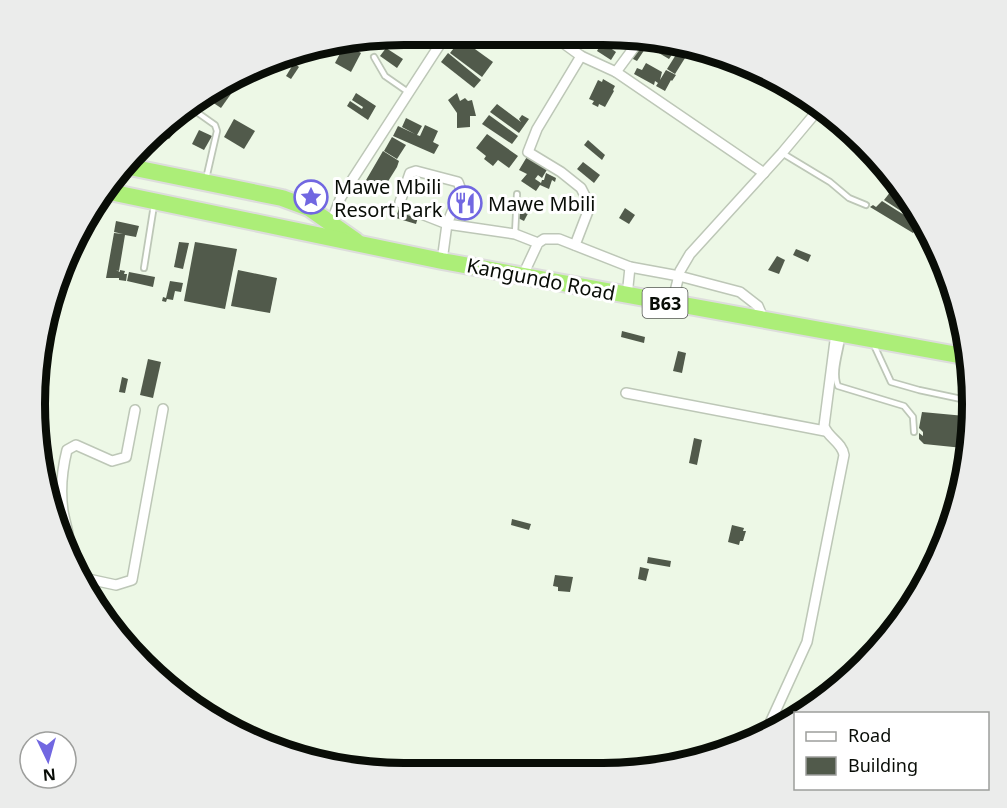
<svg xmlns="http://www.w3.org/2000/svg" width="1007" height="808" viewBox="0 0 1007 808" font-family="'Noto Sans',sans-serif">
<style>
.building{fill:#515a4b}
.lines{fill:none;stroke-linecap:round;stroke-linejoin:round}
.lane-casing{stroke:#bdc7b7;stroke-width:8}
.street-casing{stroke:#bdc7b7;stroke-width:12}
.highway-casing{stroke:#dddddc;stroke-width:20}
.lane{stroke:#fff;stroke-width:4.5}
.street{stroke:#fff;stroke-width:9}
.highway{stroke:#acee78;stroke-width:16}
.labels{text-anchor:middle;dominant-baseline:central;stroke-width:6;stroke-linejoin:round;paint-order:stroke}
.shield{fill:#fff;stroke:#535651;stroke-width:1.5}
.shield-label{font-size:18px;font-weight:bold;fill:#090d07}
.poi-label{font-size:20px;fill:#090d07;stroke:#fff;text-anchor:start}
.street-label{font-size:20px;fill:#090d07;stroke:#fff}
.rim{fill:none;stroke:#090d07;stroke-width:8}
</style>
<rect width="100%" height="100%" fill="#edf8e6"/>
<g class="building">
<polygon points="461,39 493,62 482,77 450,53"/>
<polygon points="643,39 666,43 676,49 669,59 647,46 637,61 631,58"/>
<polygon points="602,42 616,52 611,60 597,51"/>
<polygon points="345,44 361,53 351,72 335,63"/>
<polygon points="386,48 403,59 397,68 380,56"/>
<polygon points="448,53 481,80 474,88 441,62"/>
<polygon points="677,53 685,58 675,74 667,69"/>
<polygon points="294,63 299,67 291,79 286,76"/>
<polygon points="646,63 662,72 660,80 666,70 676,75 672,81 671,80 665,91 656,86 658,83 655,81 654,85 634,74 637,68 642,70"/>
<polygon points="603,79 615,86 613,90 614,91 605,107 599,104 598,107 592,104 594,101 589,99 598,80 602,82"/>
<polygon points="221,83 233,91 221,108 203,96"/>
<polygon points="356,93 376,106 368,120 347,106 350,101 362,109 363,107 352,100"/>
<polygon points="457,93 460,101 465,98 468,101 472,100 476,116 470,116 470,127 457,128 457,113 448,100"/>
<polygon points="497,104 521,122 519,119 522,115 529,119 519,133 490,112"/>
<polygon points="489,115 518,136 512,144 482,124"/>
<polygon points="406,118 422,126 417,135 420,136 425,125 438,131 433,142 439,145 434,154 393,136 398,126 415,134 402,127"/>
<polygon points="234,119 255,131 244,149 224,137"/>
<polygon points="171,122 179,127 169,139 162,134"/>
<polygon points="199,130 212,136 204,150 192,144"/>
<polygon points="487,134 518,156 509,168 498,160 493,166 484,159 486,156 476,148"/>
<polygon points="392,137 406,145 397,159 384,151"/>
<polygon points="588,140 605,155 602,160 584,145"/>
<polygon points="383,151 399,161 397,167 382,191 369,183 366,189 362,187"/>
<polygon points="528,155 548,168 542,178 538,175 535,179 541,183 542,180 544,180 546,173 556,178 555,182 552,180 549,189 540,185 536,191 521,181 527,174 519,170"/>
<polygon points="583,162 600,175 594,183 577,169"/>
<polygon points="895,186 923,220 921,224 884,200"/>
<polygon points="463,193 467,195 465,198 473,202 469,210 457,204"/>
<polygon points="526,200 533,204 524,221 516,217"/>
<polygon points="882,201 920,225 913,233 870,207 873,205 876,207"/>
<polygon points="399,208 419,214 416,224 396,218"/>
<polygon points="625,208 635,215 629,224 619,218"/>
<polygon points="116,221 139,226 136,237 125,235 119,271 116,270 120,272 120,270 125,271 124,274 127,274 126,281 119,280 119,278 106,278 114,233 123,234 114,232"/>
<polygon points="179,242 189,243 183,269 174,267"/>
<polygon points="195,242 237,249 225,309 184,301"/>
<polygon points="796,249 811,255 808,262 793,255"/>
<polygon points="777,256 785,260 779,274 768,270"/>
<polygon points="238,270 277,278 270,313 231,306"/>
<polygon points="129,272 155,277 153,287 127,281"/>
<polygon points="170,281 183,283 181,292 175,291 173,300 167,299 166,302 162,301 163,297 166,298"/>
<polygon points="622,331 645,337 644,343 621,337"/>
<polygon points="678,351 686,353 682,373 673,371"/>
<polygon points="148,359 161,362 153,398 140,395"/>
<polygon points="122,377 128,379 125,393 119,392"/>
<polygon points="922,412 965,416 963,448 924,444 919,439 919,433 923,436 923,432 919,428"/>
<polygon points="694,438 702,440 697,465 689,463"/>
<polygon points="512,519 531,524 529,530 511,525"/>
<polygon points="732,525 744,528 743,531 746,531 743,541 740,541 739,545 728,542"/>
<polygon points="648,557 671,561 670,567 647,563"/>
<polygon points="640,567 649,569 646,581 638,579"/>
<polygon points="555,575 573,577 570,592 558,591 558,587 553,586"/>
</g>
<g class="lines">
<defs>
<g id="lane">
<polyline points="374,57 385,76 408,92"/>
<polyline points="198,113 215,125 217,131 206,179"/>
<polyline points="782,153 830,182 849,198 866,205"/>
<polyline points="515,234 517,194"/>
<polyline points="144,268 154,205"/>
<path d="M842 337C840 352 832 373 838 386L904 406 913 417 914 432"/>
<polyline points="873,343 891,382 919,390 966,400"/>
</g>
<g id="street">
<polyline points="552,35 581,56 616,72"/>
<polyline points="641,38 616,72 764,173"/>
<polyline points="331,223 341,197 446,35"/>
<polyline points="575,245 590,206 581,188 561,172 528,152 537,129 581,56"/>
<polyline points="442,261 447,224 461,190 458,182 416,171 410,173 400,202 406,208 447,224 515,234 538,243"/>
<polyline points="523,275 538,243 544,239 559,239 630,267 679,276 740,292 758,306 764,320"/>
<polyline points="627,296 630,267"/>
<polyline points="672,304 680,271 690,254 782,153 818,110"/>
<polyline points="626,393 825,431"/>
<path d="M68 549C71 537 65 524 63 511 60 490 62 470 67 450L76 445 112 461 126 457 135 410"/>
<polyline points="79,577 116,585 132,580 163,409"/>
<path d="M765 734 807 642 844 455C842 442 828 438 824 426L836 333"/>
</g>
<g id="highway">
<polyline points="125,166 282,198 309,208 356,241"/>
<polyline points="105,191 442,261 969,357"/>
</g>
</defs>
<use href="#lane" class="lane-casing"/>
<use href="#street" class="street-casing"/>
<use href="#highway" class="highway-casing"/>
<use href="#lane" class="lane"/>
<use href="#street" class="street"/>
<use href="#highway" class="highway"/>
</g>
<defs>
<symbol id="sight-ring" viewBox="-11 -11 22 22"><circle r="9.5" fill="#fff" stroke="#7167e1" stroke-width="1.5"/><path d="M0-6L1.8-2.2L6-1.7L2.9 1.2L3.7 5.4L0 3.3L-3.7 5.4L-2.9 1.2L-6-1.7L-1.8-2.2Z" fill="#7167e1"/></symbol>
<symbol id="restaurant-ring" viewBox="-11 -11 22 22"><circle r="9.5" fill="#fff" stroke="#7167e1" stroke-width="1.5"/><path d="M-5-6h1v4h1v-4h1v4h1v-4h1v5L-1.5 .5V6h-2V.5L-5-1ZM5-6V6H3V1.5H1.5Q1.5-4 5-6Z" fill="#7167e1"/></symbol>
</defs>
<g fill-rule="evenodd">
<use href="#sight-ring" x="292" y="178" width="38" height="38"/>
<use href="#restaurant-ring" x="446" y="184" width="38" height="38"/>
</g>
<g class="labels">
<rect class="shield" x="642.5" y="288" width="45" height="30" rx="4.5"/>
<g class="shield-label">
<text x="665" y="303">B63</text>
</g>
<g class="poi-label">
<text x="334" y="186">Mawe Mbili<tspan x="334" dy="23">Resort Park</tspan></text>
<text x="488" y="203">Mawe Mbili</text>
</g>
<g class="street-label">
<text transform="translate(541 279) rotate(11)">Kangundo Road</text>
</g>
</g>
<path d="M0 0H1007V808H0ZM404 45H603A359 359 0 0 1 962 404V404A359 359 0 0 1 603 763H404A359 359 0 0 1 45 404V404A359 359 0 0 1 404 45Z" fill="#ebeceb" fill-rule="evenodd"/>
<path class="rim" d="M404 45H603A359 359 0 0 1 962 404V404A359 359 0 0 1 603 763H404A359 359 0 0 1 45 404V404A359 359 0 0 1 404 45Z"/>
<rect x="794" y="712" width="195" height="78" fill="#ffffff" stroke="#9d9e9c" stroke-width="1.5"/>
<rect x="806" y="732" width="30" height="9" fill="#ffffff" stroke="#9d9e9c" stroke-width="1.5"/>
<text x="848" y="742" font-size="18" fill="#090d07">Road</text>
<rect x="806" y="757" width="30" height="18" fill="#515a4b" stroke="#9d9e9c" stroke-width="1.5"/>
<text x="848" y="772" font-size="18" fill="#090d07">Building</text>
<g transform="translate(48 760) rotate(175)"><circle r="28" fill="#ffffff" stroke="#9d9e9c" stroke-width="1.5"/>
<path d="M0-4.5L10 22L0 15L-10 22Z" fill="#7167e1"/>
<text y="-9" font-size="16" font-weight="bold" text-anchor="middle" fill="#090d07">N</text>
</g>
</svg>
